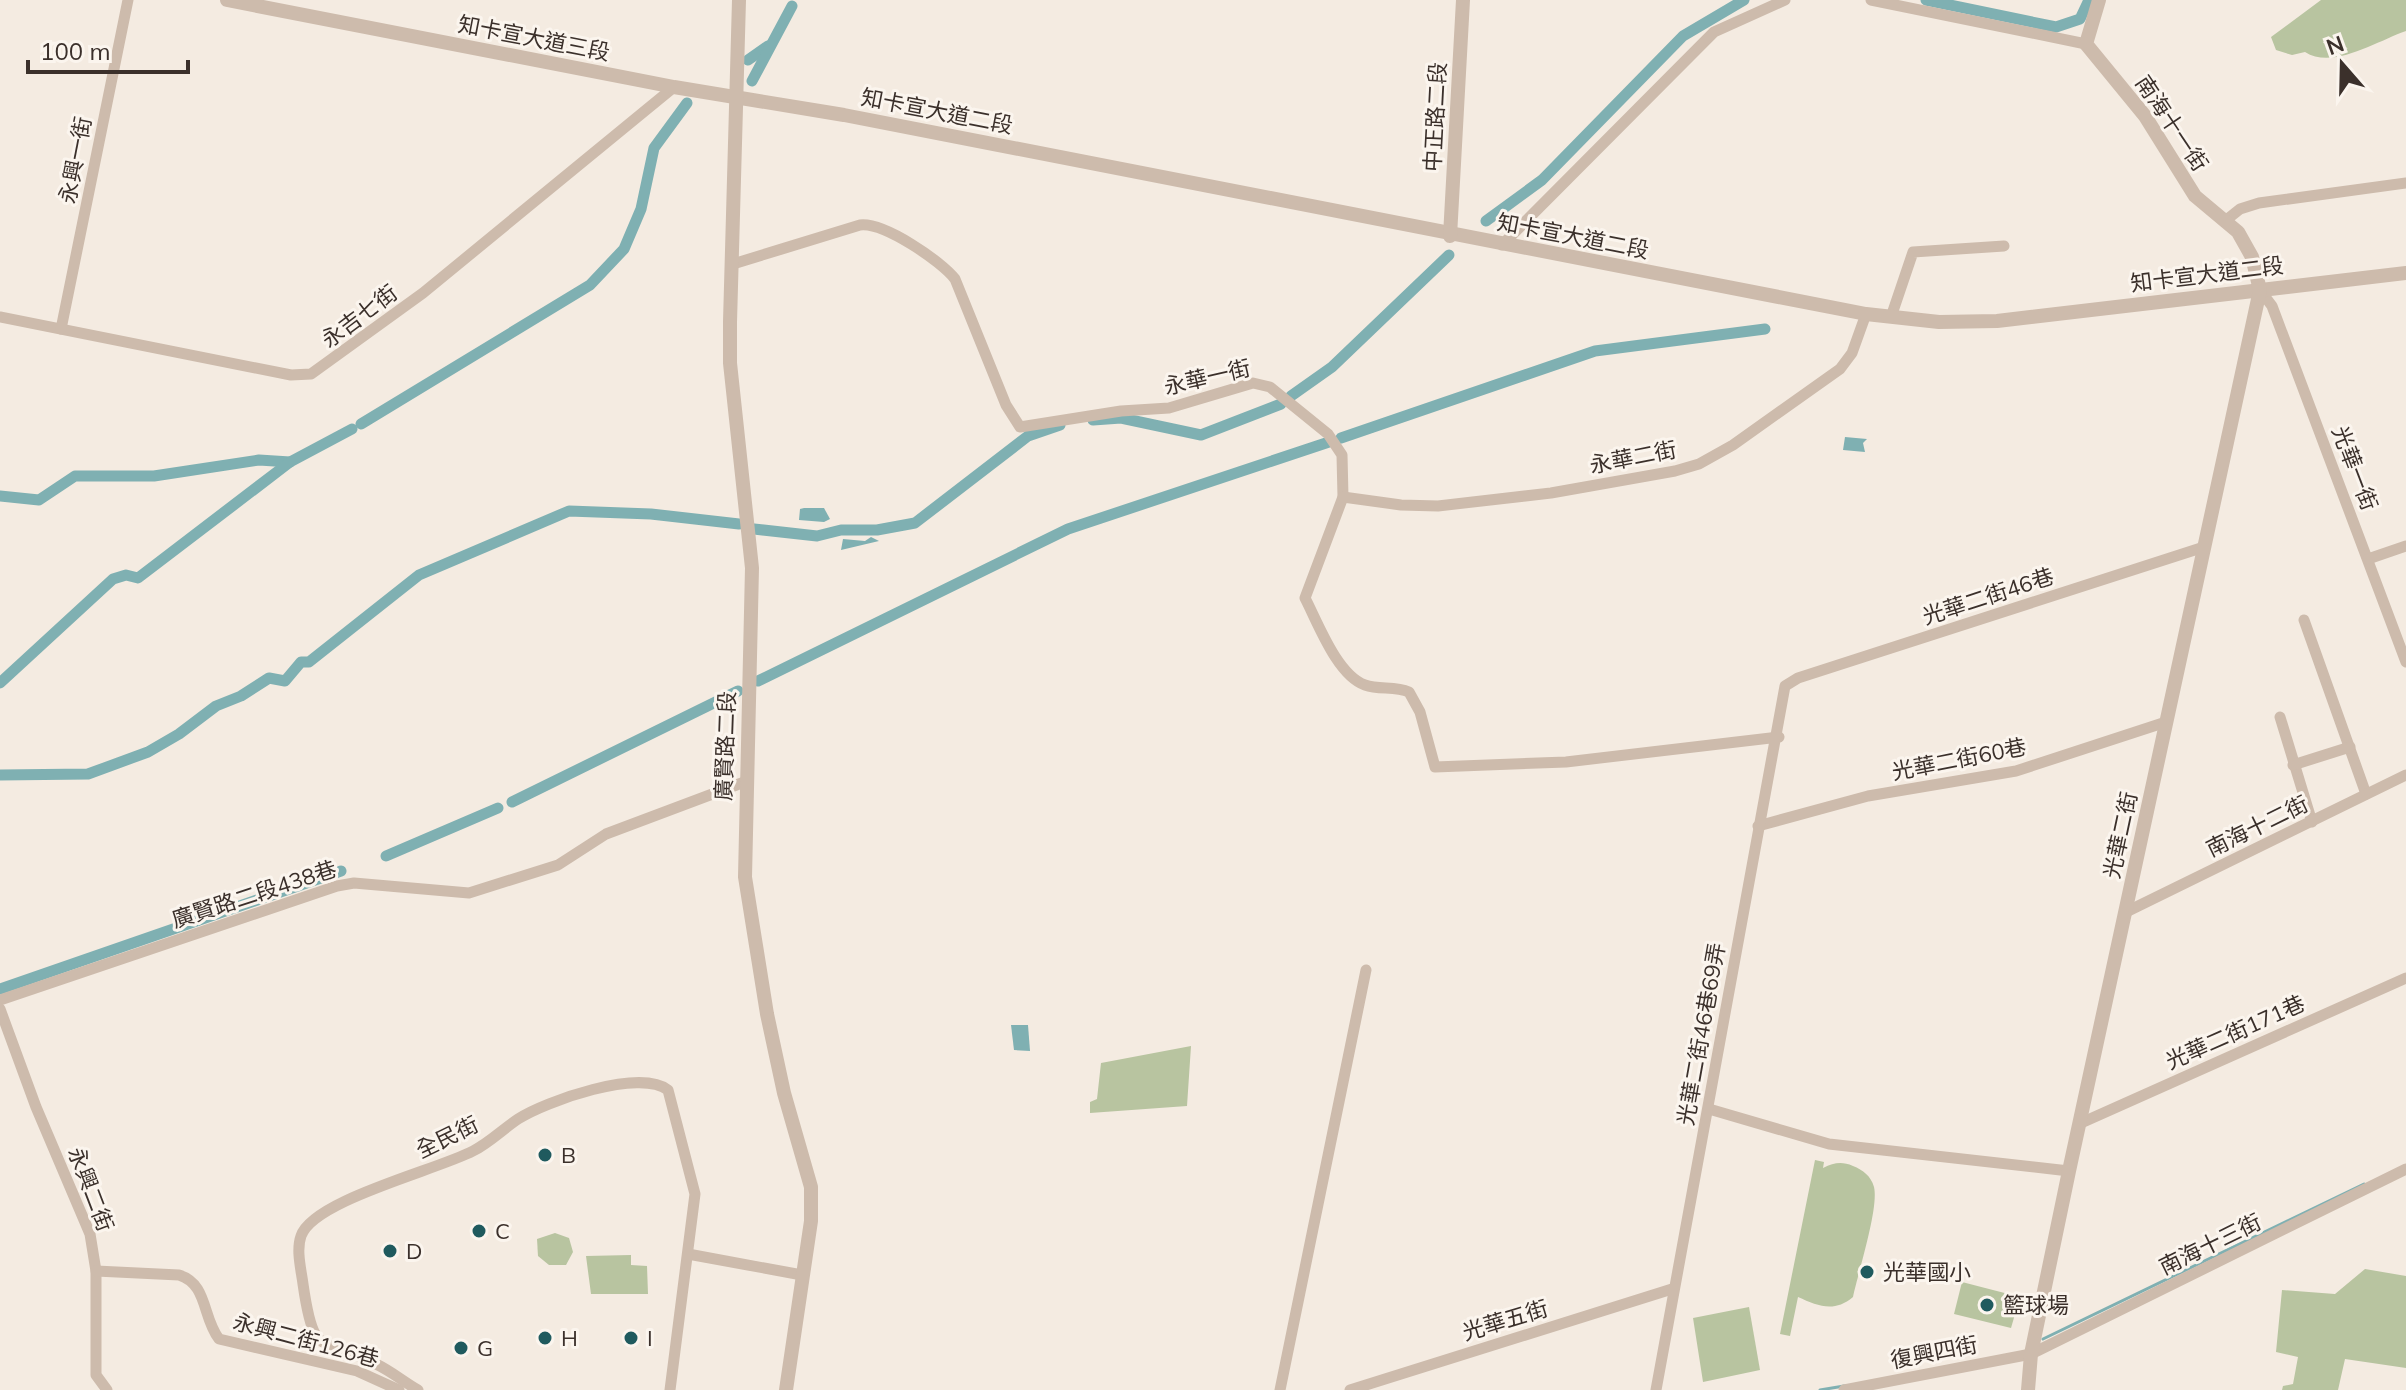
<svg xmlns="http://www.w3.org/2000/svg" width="2406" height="1390" viewBox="0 0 2406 1390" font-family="Mulish,'Noto Sans TC',sans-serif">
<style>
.green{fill:#b8c4a0}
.water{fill:#7fb0b2}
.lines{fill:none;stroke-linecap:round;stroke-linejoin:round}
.stream{stroke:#7fb0b2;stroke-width:3}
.canal{stroke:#7fb0b2;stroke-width:11}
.minor{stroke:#cdbbac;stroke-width:11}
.tertiary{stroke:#cdbbac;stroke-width:14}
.poi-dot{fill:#1f5a5e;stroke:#fbf5ee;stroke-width:3}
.labels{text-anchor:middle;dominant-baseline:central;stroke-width:6;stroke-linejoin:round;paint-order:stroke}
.street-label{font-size:22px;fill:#3b302b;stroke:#fbf5ee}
.poi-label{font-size:22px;fill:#3b302b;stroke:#fbf5ee;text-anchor:start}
</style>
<rect width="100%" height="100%" fill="#f4ebe1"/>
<g class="green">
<path d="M2321 0H2406V31C2377 41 2333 70 2305 52L2292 55 2276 50 2271 37Z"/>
<polygon points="1191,1046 1187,1106 1090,1113 1090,1102 1097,1099 1101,1063"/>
<path d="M1815 1160 1824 1162 1823 1168C1834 1163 1841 1161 1853 1166 1863 1170 1871 1176 1874 1187 1879 1208 1858 1273 1853 1297 1834 1313 1818 1306 1798 1297L1790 1336 1780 1334Z"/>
<polygon points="555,1233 569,1238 573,1252 566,1265 549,1265 538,1256 537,1239"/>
<polygon points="631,1255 631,1265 647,1266 648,1294 591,1294 586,1256"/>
<polygon points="2365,1269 2406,1276 2406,1368 2345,1359 2338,1390 2282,1390 2283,1386 2293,1384 2298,1357 2276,1352 2282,1290 2335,1294"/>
<polygon points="1962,1282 2020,1297 2011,1328 1954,1314"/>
<polygon points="1749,1307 1760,1370 1703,1382 1693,1318"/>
</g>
<g class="water">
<polygon points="1845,437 1867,439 1863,443 1865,452 1843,450"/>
<polygon points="804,508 824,508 830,519 824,522 799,520 800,509"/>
<polygon points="871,537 879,541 841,550 843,539 865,541"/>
<polygon points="1011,1025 1028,1025 1030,1051 1014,1050"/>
</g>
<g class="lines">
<g class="stream">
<polyline points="2043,1339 2364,1184"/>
<polyline points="1820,1390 1844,1386"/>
</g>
<g class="canal">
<polyline points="1926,0 2056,27 2080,19 2089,0"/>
<polyline points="748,60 768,46"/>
<polyline points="752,81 792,6"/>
<polyline points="1486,221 1542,180 1683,36 1744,0"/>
<polyline points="1291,396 1332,367 1449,255"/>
<polyline points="1093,420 1121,418 1201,435 1281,404"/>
<polyline points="361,424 590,285 624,249 641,209 654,148 687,103"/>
<polyline points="1341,438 1595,351 1765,329"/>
<polyline points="0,496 39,500 75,476 154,476 259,460 290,462"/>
<polyline points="754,529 817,536 841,530 877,530 915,523 1028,436 1060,425"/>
<polyline points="758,681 1068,529 1329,442"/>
<polyline points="0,683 113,579 126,575 138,578 290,462 352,429"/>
<polyline points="0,775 88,774 148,752 179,734 216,706 241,696 269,678 285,681 301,662 309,662 419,575 569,511 651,514 739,524"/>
<polyline points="512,802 738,691"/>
<polyline points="386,856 498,808"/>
<polyline points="0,989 341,871"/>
</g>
<g class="minor">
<polyline points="1871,0 2086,44"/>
<polyline points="2225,221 2240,209 2259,203 2406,183"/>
<polyline points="1502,245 1714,32 1785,0"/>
<path d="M733 264 860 225C884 222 941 261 955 279L1006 405 1020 427 1121 411 1169 408 1253 383 1270 387 1328 434 1342 455 1343 497 1305 598C1318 623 1337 675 1365 685 1379 690 1395 686 1409 692L1420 712 1435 767 1566 762 1779 737"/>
<polyline points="2260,290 2272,306 2406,662"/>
<polyline points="0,317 291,375 311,374 423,293 674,87"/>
<polyline points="1891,317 1913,252 2004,246"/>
<polyline points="61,329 128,0"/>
<polyline points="1343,497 1401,505 1438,506 1551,493 1675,471 1699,464 1733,445 1840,369 1852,353 1866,314"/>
<polyline points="2368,559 2406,546"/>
<polyline points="2304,620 2366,794"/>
<polyline points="2280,717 2312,822"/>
<polyline points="2293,765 2350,747"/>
<polyline points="1758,826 1868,796 2016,771 2166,722"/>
<polyline points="2126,912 2406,775"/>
<polyline points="0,1000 337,886 354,883 469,893 558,865 606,834 747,781"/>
<polyline points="0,1009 36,1107 90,1234 96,1271 96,1375 107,1390"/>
<polyline points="1709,1109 1829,1144 2069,1171"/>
<polyline points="2081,1123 2406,978"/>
<polyline points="688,1254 802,1275"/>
<path d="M96 1271 179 1275C208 1284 202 1317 219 1339L357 1371 399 1390"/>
<path d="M418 1390C404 1382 391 1371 376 1364 320 1335 314 1361 303 1284 301 1269 296 1250 301 1236 313 1200 437 1170 473 1151 489 1143 503 1129 518 1119 546 1101 640 1068 668 1090L695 1194 670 1390"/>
<polyline points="1280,1390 1366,970"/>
<polyline points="1350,1390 1672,1289"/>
<polyline points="1656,1390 1785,686 1798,678 2204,547"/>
<polyline points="1844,1390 2031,1354 2406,1169"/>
</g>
<g class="tertiary">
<polyline points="227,0 674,87 844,115 1866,314 1939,322 1997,321 2406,273"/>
<polyline points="739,0 730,322 730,363 752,568 745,877 767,1014 784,1093 811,1187 811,1221 786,1390"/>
<polyline points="1450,236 1463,0"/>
<polyline points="2028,1390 2031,1354 2069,1171 2260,290 2252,257 2238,232 2195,196 2145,116 2086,44 2099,0"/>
</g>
</g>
<g class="poi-dot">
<circle cx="545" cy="1155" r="8"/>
<circle cx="479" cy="1231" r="8"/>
<circle cx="390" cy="1251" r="8"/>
<circle cx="1867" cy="1272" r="8"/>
<circle cx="1987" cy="1305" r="8"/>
<circle cx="545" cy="1338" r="8"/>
<circle cx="631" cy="1338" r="8"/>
<circle cx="461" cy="1348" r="8"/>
</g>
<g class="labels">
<g class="street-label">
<text transform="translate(534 38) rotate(11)">知卡宣大道三段</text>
<text transform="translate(937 111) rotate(11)">知卡宣大道二段</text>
<text transform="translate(1435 117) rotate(-87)">中正路二段</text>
<text transform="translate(2172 123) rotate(56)">南海十一街</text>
<text transform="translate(75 160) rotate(-79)">永興一街</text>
<text transform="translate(1573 236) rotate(11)">知卡宣大道二段</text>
<text transform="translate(2207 274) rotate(-7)">知卡宣大道二段</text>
<text transform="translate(359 316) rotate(-37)">永吉七街</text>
<text transform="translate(1207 377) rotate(-13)">永華一街</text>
<text transform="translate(1633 457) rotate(-11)">永華二街</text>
<text transform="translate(2355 468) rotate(69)">光華一街</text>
<text transform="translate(1988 596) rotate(-18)">光華二街46巷</text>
<text transform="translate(725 746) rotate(-88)">廣賢路二段</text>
<text transform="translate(1959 759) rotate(-11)">光華二街60巷</text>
<text transform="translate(2257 826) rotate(-26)">南海十二街</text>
<text transform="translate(2120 835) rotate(-78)">光華二街</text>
<text transform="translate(254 894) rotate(-18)">廣賢路二段438巷</text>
<text transform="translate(2235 1032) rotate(-24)">光華二街171巷</text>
<text transform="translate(1701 1034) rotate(-80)">光華二街46巷69弄</text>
<text transform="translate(447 1137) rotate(-26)">全民街</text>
<text transform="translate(91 1189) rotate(69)">永興二街</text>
<text transform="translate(2210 1244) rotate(-26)">南海十三街</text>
<text transform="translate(1505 1320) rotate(-17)">光華五街</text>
<text transform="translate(306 1340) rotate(15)">永興二街126巷</text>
<text transform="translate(1934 1352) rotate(-11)">復興四街</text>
</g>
<g class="poi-label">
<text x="561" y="1155">B</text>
<text x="495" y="1231">C</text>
<text x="406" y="1251">D</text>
<text x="1883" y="1272">光華國小</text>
<text x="2003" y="1305">籃球場</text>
<text x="561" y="1338">H</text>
<text x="647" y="1338">I</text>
<text x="477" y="1348">G</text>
</g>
</g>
<g transform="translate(2342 64) rotate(340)" stroke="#fbf5ee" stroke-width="6" paint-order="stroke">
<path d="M0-6L14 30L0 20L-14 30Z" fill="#3b302b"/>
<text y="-12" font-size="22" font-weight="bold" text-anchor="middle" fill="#3b302b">N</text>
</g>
<path d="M28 60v12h160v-12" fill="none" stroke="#3b302b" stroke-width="4"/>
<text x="40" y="60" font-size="24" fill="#3b302b" stroke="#fbf5ee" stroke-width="6" paint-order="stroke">100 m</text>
</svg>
